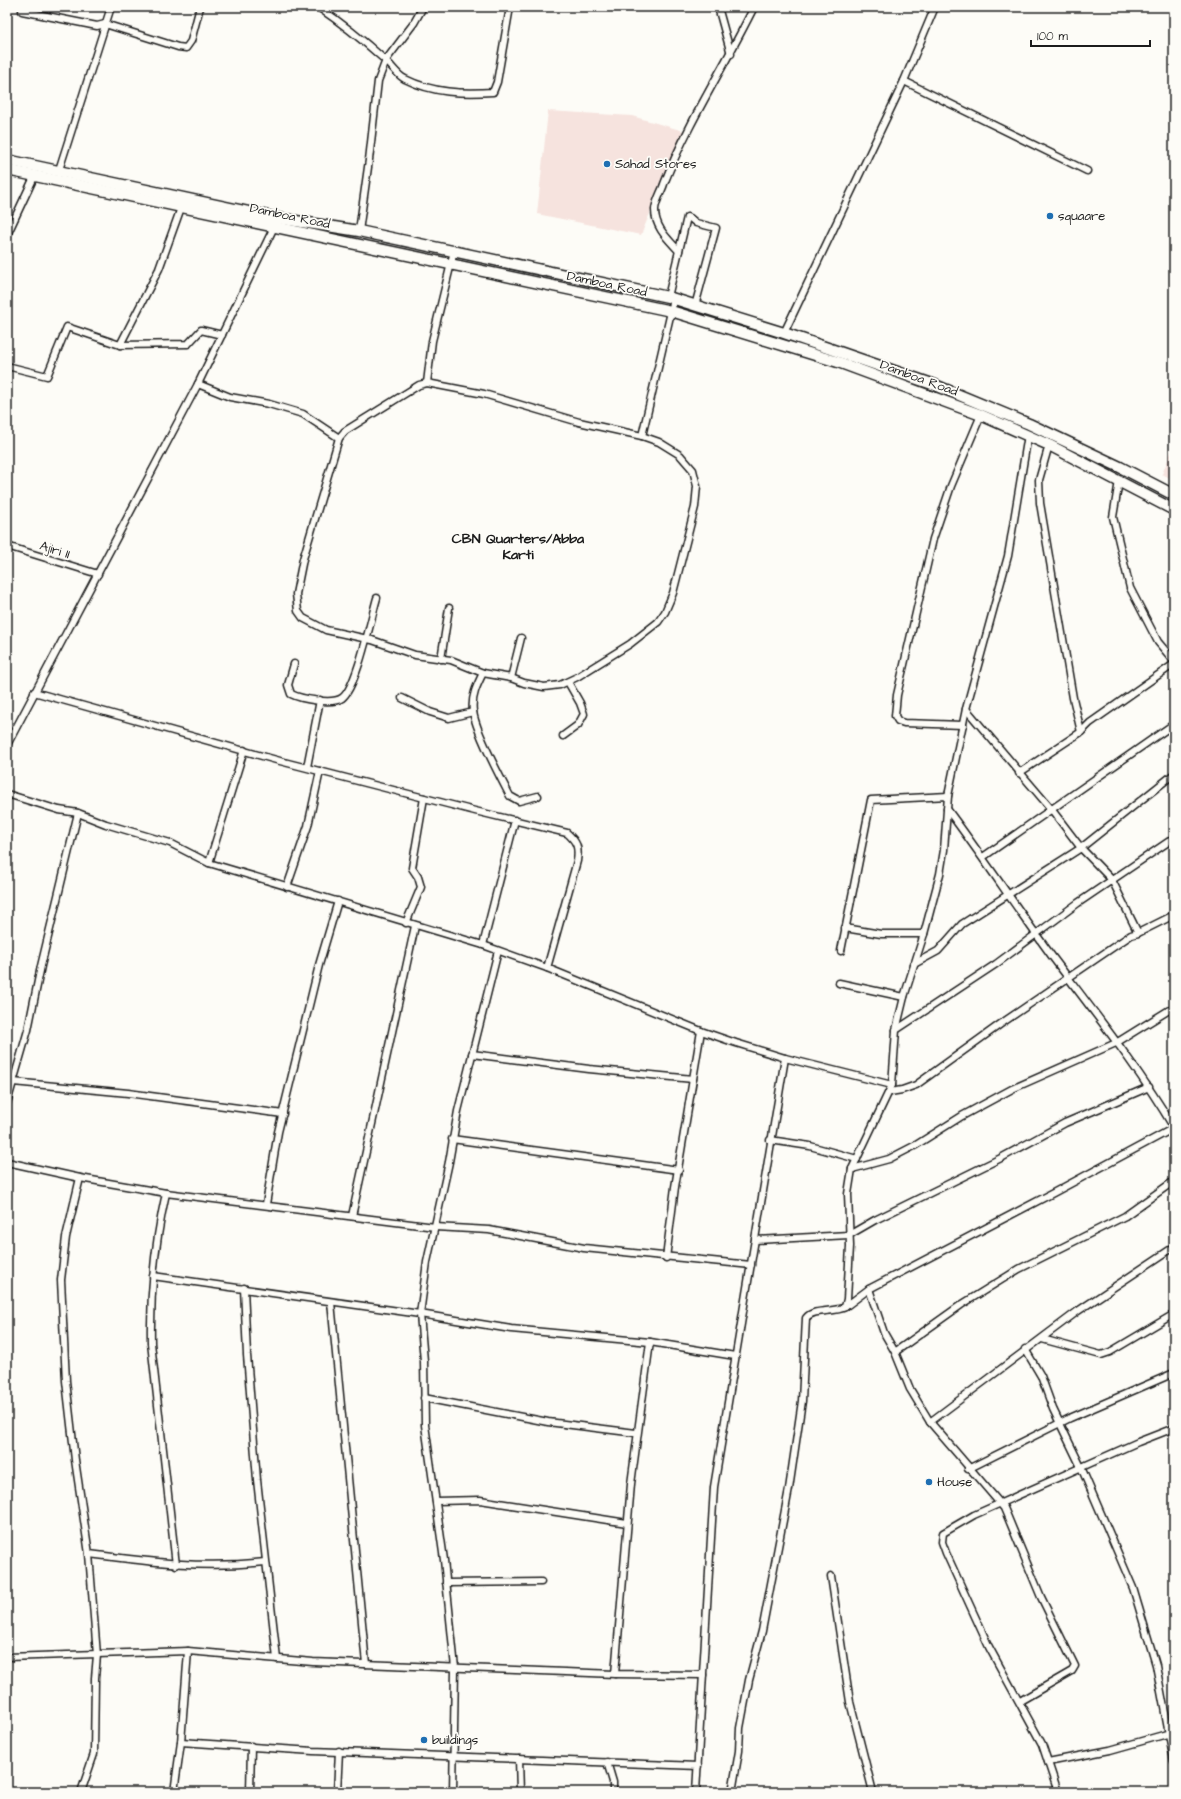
<svg xmlns="http://www.w3.org/2000/svg" width="1181" height="1799" viewBox="0 0 1181 1799" font-family="'Architects Daughter',sans-serif">
<style>
.built{fill:#f6e3de}
.lines{fill:none;stroke-linecap:round;stroke-linejoin:round}
.minor-casing{stroke:#1c1c1c;stroke-width:9}
.primary-casing{stroke:#1c1c1c;stroke-width:13}
.minor{stroke:#fdfcf7;stroke-width:6}
.primary{stroke:#fdfcf7;stroke-width:10}
.poi-dot{fill:#1f6fb2;stroke:#fdfcf7;stroke-width:1.5}
.labels{text-anchor:middle;dominant-baseline:central;stroke-width:3.5;stroke-linejoin:round;paint-order:stroke}
.poi-label{font-size:13px;fill:#1c1c1c;stroke:#fdfcf7;text-anchor:start}
.street-label{font-size:13px;fill:#1c1c1c;stroke:#fdfcf7}
.neighbourhood-label{font-size:14px;font-weight:bold;fill:#1c1c1c;stroke:#fdfcf7}
</style>
<rect width="100%" height="100%" fill="#fdfcf7"/>
<filter id="ink" filterUnits="userSpaceOnUse"><feTurbulence type="fractalNoise" baseFrequency=".025" numOctaves="2"/><feDisplacementMap in="SourceGraphic" scale="8" xChannelSelector="R" yChannelSelector="G"/><feConvolveMatrix kernelMatrix="1 2 1 2 8 2 1 2 1" color-interpolation-filters="sRGB"/></filter>
<g filter="url(#ink)">
<g class="built">
<polygon points="548,111 632,116 687,132 657,196 641,235 537,214"/>
<polygon points="1174,445 1174,480 1162,474"/>
</g>
<g class="lines">
<defs>
<g id="minor">
<path d="M318 7C342 23 364 41 385 60 392 66 398 76 405 79 433 93 462 94 493 92L497 82 510 7"/>
<polyline points="718,7 731,54"/>
<polyline points="22,11 97,26 105,24 178,47 186,48 191,41 200,7"/>
<polyline points="904,81 1087,171"/>
<polyline points="58,173 111,7"/>
<polyline points="359,231 369,160 378,81 386,60 414,23 423,7"/>
<polyline points="7,235 35,175"/>
<path d="M679 251C668 239 655 228 655 210 655 202 662 191 664 184 688 122 725 66 754 7"/>
<polyline points="668,297 687,217 690,218 696,223 716,228 695,306"/>
<polyline points="784,333 904,81 935,7"/>
<polyline points="120,345 159,269 182,205"/>
<polyline points="7,366 47,376 67,327 120,345 188,344 201,330 222,335"/>
<polygon points="427,383 484,394 579,422 642,436 659,442 680,455 693,470 697,486 695,507 673,593 665,612 658,622 630,644 577,677 560,685 544,687 524,683 511,678 483,673 451,660 415,655 372,640 326,630 303,618 298,611 296,594 303,559 339,438 345,431 419,385"/>
<polyline points="427,383 432,341 454,251"/>
<polyline points="198,384 230,397 269,404 303,414 339,438"/>
<polyline points="642,436 674,299"/>
<polyline points="1049,445 1039,480 1040,503 1073,698 1081,732"/>
<polyline points="1119,481 1113,517 1130,588 1158,642 1174,661"/>
<polyline points="7,546 98,574"/>
<polyline points="441,659 449,608"/>
<path d="M294 664 288 685 291 694C301 699 332 705 342 698 357 687 371 618 377 598"/>
<path d="M483 673C477 685 471 697 473 711 475 730 500 777 510 796L519 801 538 796"/>
<polyline points="511,678 521,638"/>
<path d="M34 692 280 761 475 811 567 833C577 842 579 847 577 861L547 968"/>
<polyline points="402,698 430,712 449,718 473,712"/>
<polyline points="966,709 1052,810 1081,848 1112,880 1138,933 1174,915"/>
<polyline points="963,725 904,723 898,721 895,716 897,695 933,539 951,486 981,415"/>
<polyline points="563,736 578,725 584,714 580,703 568,682"/>
<polyline points="7,745 198,384 275,225"/>
<polyline points="307,767 320,700"/>
<polyline points="1019,773 1081,732 1090,723 1174,664"/>
<polyline points="7,794 59,810 78,813 106,824 170,843 209,863 483,945 547,968 701,1031 736,1043 785,1058 892,1085"/>
<path d="M947 809C983 857 1016 907 1051 955 1093 1011 1138 1067 1174 1128"/>
<polyline points="983,857 1174,724"/>
<polyline points="209,863 244,750"/>
<polyline points="287,887 308,826 320,771"/>
<polyline points="406,923 421,887 418,877 412,868 424,798"/>
<polyline points="845,928 881,934 924,934"/>
<polyline points="483,945 515,820"/>
<polyline points="841,951 871,800 948,796"/>
<polyline points="914,964 938,951 962,924 1081,848 1174,774"/>
<polyline points="839,983 904,997"/>
<polyline points="896,1030 996,964 1078,903 1174,838"/>
<polyline points="472,1054 589,1069 693,1079"/>
<polyline points="13,1082 128,1093 283,1114"/>
<polyline points="890,1092 902,1090 916,1085 1002,1023 1131,935 1138,933"/>
<polyline points="7,1103 28,1030 41,966 78,813"/>
<polyline points="452,1139 679,1170"/>
<polyline points="770,1140 810,1146 857,1159"/>
<polyline points="7,1162 80,1178 166,1193 435,1227 489,1230 584,1248 751,1265"/>
<polyline points="852,1169 889,1159 916,1145 962,1116 1012,1089 1116,1043 1174,1007"/>
<polyline points="80,1178 66,1237 61,1280 66,1381 75,1460 89,1554 97,1655 95,1678 94,1754 81,1792"/>
<path d="M166 1193C155 1242 150 1293 151 1343L176 1565"/>
<polyline points="266,1204 278,1132 319,965 338,901"/>
<polyline points="352,1216 415,926"/>
<polyline points="755,1240 849,1235 875,1220 1001,1158 1065,1123 1149,1087"/>
<polyline points="666,1258 675,1187 701,1031"/>
<polyline points="153,1276 420,1314 511,1329 650,1342 735,1356"/>
<polyline points="244,1288 247,1355 257,1480 277,1659"/>
<polyline points="869,1289 884,1333 895,1352 910,1389 930,1422 1004,1508 1041,1597 1075,1666 1072,1671 1020,1701"/>
<polyline points="331,1302 366,1664"/>
<polyline points="845,1307 869,1289 1053,1193 1174,1128"/>
<polyline points="1042,1339 1101,1355 1110,1352 1174,1314"/>
<polyline points="1025,1349 1041,1376 1053,1409 1081,1467 1133,1588 1156,1665 1174,1761"/>
<polyline points="895,1352 961,1305 1019,1269 1125,1216 1174,1181"/>
<polyline points="424,1398 548,1422 636,1433"/>
<polyline points="930,1422 1078,1311 1174,1247"/>
<polyline points="968,1469 1070,1418 1174,1373"/>
<polyline points="436,1501 480,1500 627,1523"/>
<path d="M89 1554C150 1562 204 1569 265 1562"/>
<polyline points="831,1576 850,1702 873,1792"/>
<polyline points="446,1583 541,1582"/>
<polyline points="7,1657 188,1651 313,1662 615,1674 703,1675"/>
<polyline points="615,1674 631,1484 650,1342"/>
<polyline points="181,1742 313,1751 698,1766"/>
<polyline points="519,1759 520,1792"/>
<polyline points="607,1762 613,1782 613,1792"/>
<polyline points="1048,1762 1110,1750 1174,1732"/>
<polyline points="174,1792 181,1742 188,1651"/>
<polyline points="250,1792 251,1746"/>
<polyline points="337,1792 339,1751"/>
<polyline points="453,1792 455,1668 444,1560 425,1425 424,1361 420,1314 427,1262 449,1162 458,1111 498,951"/>
<polyline points="696,1792 714,1487 785,1058"/>
<path d="M732 1792 739 1751 740 1728 749 1680 762 1631 789 1489 802 1401 806 1318C814 1308 834 1313 845 1307L847 1299 850 1246 848 1194 852 1169 892 1085 896 1030 904 997 924 934 940 874 944 850 948 796 966 709 1008 556 1028 435"/>
<polyline points="1058,1792 1042,1744 989,1647 946,1553 942,1542 943,1533 974,1515 1138,1442 1174,1428"/>
</g>
<g id="primary">
<polyline points="7,160 277,218 359,231 668,297 784,333 935,385 1029,424 1120,467 1174,495"/>
<polyline points="7,170 671,311 838,362 981,415 1049,445 1174,510"/>
</g>
</defs>
<use href="#minor" class="minor-casing"/>
<use href="#primary" class="primary-casing"/>
<use href="#minor" class="minor"/>
<use href="#primary" class="primary"/>
</g>
</g>
<g class="poi-dot">
<circle cx="607" cy="164" r="4"/>
<circle cx="1050" cy="216" r="4"/>
<circle cx="929" cy="1482" r="4"/>
<circle cx="424" cy="1740" r="4"/>
</g>
<g class="labels">
<g class="poi-label">
<text x="615" y="164">Sahad Stores</text>
<text x="1058" y="216">squaare</text>
<text x="937" y="1482">House</text>
<text x="432" y="1740">buildings</text>
</g>
<g class="street-label">
<text transform="translate(290 216) rotate(12)">Damboa Road</text>
<text transform="translate(607 284) rotate(12)">Damboa Road</text>
<text transform="translate(919 378) rotate(20)">Damboa Road</text>
<text transform="translate(55 550) rotate(18)">Ajiri II</text>
</g>
<g class="neighbourhood-label">
<text x="518" y="539">CBN Quarters/Abba<tspan x="518" dy="16">Karti</tspan></text>
</g>
</g>
<rect width="1181" height="1799" fill="none" stroke="#fdfcf7" stroke-width="24"/>
<rect x="12" y="12" width="1157" height="1775" fill="none" stroke="#1c1c1c" stroke-width="1.5" filter="url(#ink)"/>
<path d="M1031 40v6h119v-6" fill="none" stroke="#1c1c1c" stroke-width="2"/>
<text x="1037" y="40" font-size="12" fill="#1c1c1c" stroke="#fdfcf7" stroke-width="3" paint-order="stroke">100 m</text>
</svg>
